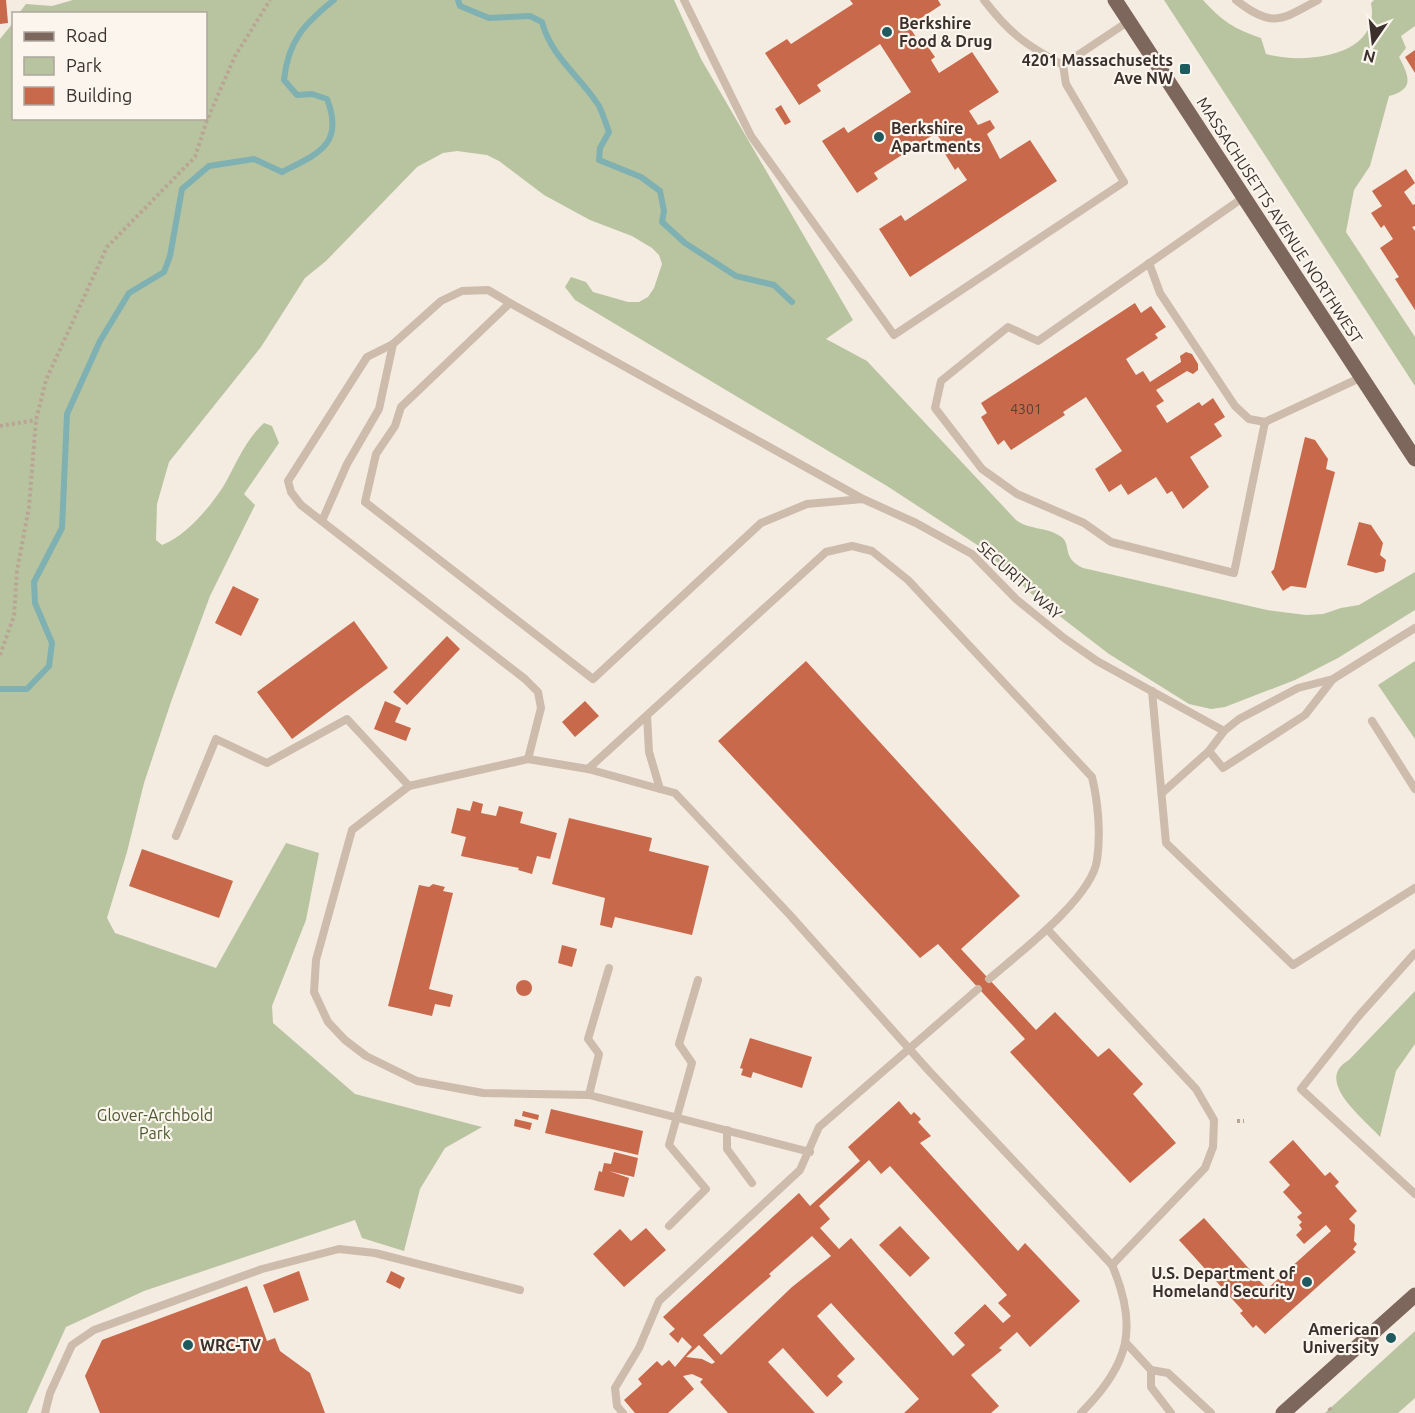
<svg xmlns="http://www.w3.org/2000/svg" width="1415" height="1413" viewBox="0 0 1415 1413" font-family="Ubuntu,sans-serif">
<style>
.green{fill:#b8c4a0}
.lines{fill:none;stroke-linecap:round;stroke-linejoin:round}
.stream{stroke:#7fb0b2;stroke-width:6}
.building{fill:#c8694b;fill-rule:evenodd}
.path{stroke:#b9a596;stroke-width:4;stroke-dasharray:3 3;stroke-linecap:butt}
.service{stroke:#cdbbac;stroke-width:8}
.primary{stroke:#7d675c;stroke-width:15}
.poi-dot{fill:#1f5a5e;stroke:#fbf5ee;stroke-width:2}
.labels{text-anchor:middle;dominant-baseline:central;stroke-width:4.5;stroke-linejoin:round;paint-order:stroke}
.number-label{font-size:14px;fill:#5e3e33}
.poi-label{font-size:16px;font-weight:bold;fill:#3b302b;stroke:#fbf5ee;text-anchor:start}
.street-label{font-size:16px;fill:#3b302b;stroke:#fbf5ee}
.park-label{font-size:16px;fill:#4a5a2e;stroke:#fbf5ee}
</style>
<rect width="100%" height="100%" fill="#f4ebe1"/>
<g class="green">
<path d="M73 0H674L701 59 853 320 826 339 867 361 1016 520C1029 530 1047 527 1060 536 1073 544 1060 557 1083 568L1267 610 1306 615 1323 614 1341 608 1359 605 1415 572V610L1338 658 1295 680 1225 707 1211 709 1189 704 1109 654 1036 598 982 548 887 486 575 300 565 287 571 277 586 282 593 292 628 302H639L648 297 654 288 662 264 659 255 652 248 632 236 590 220 544 195 499 161 487 155 457 151 443 153 417 167 326 261 305 278 261 347 169 462 157 504 156 540 162 545C186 536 209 508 223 487 236 465 244 441 264 423L272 426 279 443 244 494 255 505 210 596 172 699 144 783 127 852 107 918 115 933 216 968 286 843 319 853 306 920 272 1006 273 1023 355 1094 482 1127 445 1148 420 1189 404 1251 362 1238 355 1220 144 1291 66 1327 27 1413H0V39L13 23 14 118H206V14L19 13 26 4 52 6Z"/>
<path d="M1164 0H1203C1223 22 1233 28 1261 38L1266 54C1303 65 1382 57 1371 3L1374 0H1415V26L1401 36 1406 48 1399 57C1409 76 1415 89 1389 96L1370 166 1354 190 1346 232 1415 337V386Z"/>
<polygon points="1415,661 1415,739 1378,685"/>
<path d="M1415 991V1044L1396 1071 1380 1137C1363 1118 1313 1080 1349 1060Z"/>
<polygon points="1415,1331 1415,1398 1398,1413 1325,1413"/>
</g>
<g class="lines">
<g class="stream">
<path d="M458 0 460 6 489 18 530 16 542 22C551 57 581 77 599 106 603 114 606 124 609 132L600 148 599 160 641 177 660 191 664 211 662 222 685 243 736 276 774 285 792 302"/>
<path d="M0 689H27L49 666 52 643 35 603 34 582 62 528 67 414 100 341 129 293 164 272 170 256 182 189 209 166 254 159 282 172C317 154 345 145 327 99L312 94 297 95 284 80C288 41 304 24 334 0"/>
</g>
</g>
<g class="building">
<polygon points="0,0 6,0 8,23 0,24"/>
<polygon points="850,0 938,0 941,5 909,26 917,39 921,37 935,57 931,60 939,73 972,52 999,92 969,111 978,125 990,120 995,128 987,134 1000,159 1030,140 1057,181 910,277 879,229 901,215 905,221 967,180 958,167 955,170 942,149 945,146 936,133 874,173 878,179 857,193 822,141 844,127 848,133 911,92 880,44 817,85 821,91 799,105 765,53 787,39 791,44 853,4"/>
<polygon points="1415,50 1415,73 1405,57"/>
<polygon points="781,105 791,122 785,125 775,109"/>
<polygon points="1406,169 1415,183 1404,192 1413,205 1415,204 1415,226 1412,227 1415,231 1415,310 1395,279 1399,277 1380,248 1393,239 1384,225 1381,228 1371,213 1382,206 1372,191"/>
<polygon points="1135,303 1141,313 1151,306 1166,327 1155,334 1158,338 1126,359 1136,375 1143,371 1150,382 1181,362 1180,356 1186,352 1192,354 1198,364 1198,370 1193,374 1187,371 1156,390 1164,401 1156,406 1167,423 1199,402 1202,406 1213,398 1225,417 1214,424 1222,436 1190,457 1209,487 1183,509 1172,491 1167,494 1156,477 1128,495 1121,484 1109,492 1095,469 1122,451 1086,397 1063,412 1065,415 1011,450 1004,440 998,445 981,417 987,413 981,403"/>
<polygon points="1305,437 1315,440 1328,459 1326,469 1335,472 1306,588 1291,586 1283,591 1271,572 1274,569"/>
<polygon points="1359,522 1371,525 1383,543 1380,555 1386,560 1384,571 1376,573 1347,565"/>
<polygon points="233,586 259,599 241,636 215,623"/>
<polygon points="354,621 388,668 292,739 257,692"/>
<polygon points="447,636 460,649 407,705 393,692"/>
<polygon points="806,661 1020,896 961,949 1036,1030 1055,1012 1098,1057 1109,1048 1143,1084 1133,1094 1176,1143 1130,1183 1010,1052 1025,1039 938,944 920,958 718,741"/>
<polygon points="385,701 401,708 395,722 411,728 406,741 374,729"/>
<polygon points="585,701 599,716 575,737 562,722"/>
<polygon points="473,801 483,804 481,813 496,816 499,806 523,812 520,823 557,833 550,859 537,856 532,874 518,870 519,868 461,856 466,837 451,833 457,808 470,811"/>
<polygon points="569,818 652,838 649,851 709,866 692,935 615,917 612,928 600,925 605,898 552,884"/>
<polygon points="142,849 233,881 219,918 129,886"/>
<polygon points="433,884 445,887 443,891 453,893 429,989 453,995 450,1007 435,1004 432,1016 388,1006 419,885 429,887"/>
<polygon points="562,945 577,949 572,967 558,963"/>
<circle cx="524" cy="988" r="8"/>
<polygon points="750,1038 812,1057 802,1088 753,1072 751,1078 741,1075 743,1069 740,1068"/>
<path d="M899 1101 911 1115 914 1112 921 1119 918 1122 931 1136 920 1143 1018 1251 1025 1243 1080 1301 1030 1347 1017 1332 999 1348 1002 1350 971 1375 999 1406 991 1413H904L919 1399 831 1303 817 1316 855 1359 837 1376 843 1382 827 1397 783 1348 768 1362 815 1413H728L700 1382 703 1379 692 1374 683 1376 694 1389 668 1413H635L624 1400 642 1384 638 1379 657 1361 662 1366 669 1360 675 1367 692 1347 682 1337 678 1343 669 1334 675 1329 663 1317 799 1193 810 1206 860 1161 848 1147ZM869 1160 881 1174 890 1166 1007 1295 998 1303 1011 1316 1003 1323 985 1304 954 1333 965 1345 953 1356 851 1238 839 1249 820 1228 830 1219 819 1206ZM812 1236 831 1256 792 1287 721 1355 703 1335 771 1276 769 1274ZM699 1345 715 1362 712 1364 702 1359 686 1357Z"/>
<polygon points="551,1109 643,1131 638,1155 545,1133"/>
<polygon points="523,1111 539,1115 538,1120 522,1116"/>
<polygon points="515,1119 532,1123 530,1130 514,1126"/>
<polygon points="1293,1140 1325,1176 1330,1172 1339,1182 1335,1186 1357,1211 1349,1219 1355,1225 1354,1241 1357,1244 1353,1249 1356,1252 1265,1334 1256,1325 1253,1328 1240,1313 1243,1311 1179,1240 1204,1218 1267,1289 1331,1231 1326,1225 1304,1244 1296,1235 1302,1229 1299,1225 1302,1222 1297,1217 1302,1213 1283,1192 1290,1185 1269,1162"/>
<polygon points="614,1152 638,1158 634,1177 609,1171 629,1178 624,1197 594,1190 599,1171 602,1172 604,1163 611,1164"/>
<polygon points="900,1226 930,1258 910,1277 879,1245"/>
<polygon points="646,1228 666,1250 624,1287 593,1254 620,1229 631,1241"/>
<polygon points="299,1271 309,1300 274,1313 263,1285"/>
<polygon points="391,1271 405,1278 400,1289 386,1282"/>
<polygon points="247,1286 267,1341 275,1338 280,1351 310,1373 325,1413 100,1413 85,1376 102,1340"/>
</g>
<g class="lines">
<g class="path">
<polyline points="0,426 36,420"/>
<polyline points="0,655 14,616 17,571 29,507 36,420 46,380 107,247 195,157 207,120 235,56 270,0"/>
<polyline points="1237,1121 1244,1121"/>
<polyline points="1329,1408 1333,1413"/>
</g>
<g class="service">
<polyline points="684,0 751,136 894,335 1124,182 1066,84 1063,65"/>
<path d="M984 0C1010 34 1026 45 1063 65L1129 21"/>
<path d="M1236 0C1273 29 1281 20 1318 0"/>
<polyline points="1244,197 1038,341 1008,327 941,381 935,408 982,469 1017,494 1084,523 1111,542 1234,573 1265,422"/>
<polyline points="1149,263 1160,293 1235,406 1249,419 1265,422 1362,377"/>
<polyline points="510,303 488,290 462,291 441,301 393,344 367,357 288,481 291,492 301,505 525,679 538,692 541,708 528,759"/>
<polyline points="863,499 510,303 401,407 395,426 376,454 365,502 593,679 761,523 807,504 863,499 916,523 972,554 1016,599 1064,638 1097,661 1224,731"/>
<polyline points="322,521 347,464 379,409 393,344"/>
<polyline points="1152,691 1166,843 1293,965 1415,888"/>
<path d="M647 716 649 752 660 789 675 793 789 914 929 1071 1112 1265C1139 1328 1129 1365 1081 1413"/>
<polyline points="1372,721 1415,789"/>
<polyline points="1209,751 1223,768 1305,715 1333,679"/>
<path d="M588 769 826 552 852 546 872 551 908 580 1092 777C1098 802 1101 834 1097 860 1092 898 1018 954 989 979"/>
<polyline points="660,789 588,769 528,759 409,786 352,830 316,960 314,992 328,1022 345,1040 366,1056 417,1081 483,1093 589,1095 810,1152"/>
<polyline points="1162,793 1209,751 1224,731 1239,719 1298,688 1333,679 1415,628"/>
<polyline points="176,836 216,739 267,763 347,719 409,786"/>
<polyline points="1047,929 1196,1089 1214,1120 1213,1147 1205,1168 1112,1265"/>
<polyline points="1415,953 1357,1018 1301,1089 1415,1194"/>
<polyline points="589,1095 599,1054 588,1039 609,968"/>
<polyline points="727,1130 727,1149 752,1183"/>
<polyline points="669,1226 706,1189 669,1145 692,1063 679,1044 698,980"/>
<polyline points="1127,1344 1151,1370 1168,1373 1211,1413"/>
<polyline points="1151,1370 1151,1387 1171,1413"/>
<polyline points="45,1413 50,1393 72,1345 94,1330 262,1269 339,1249 375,1253 520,1290"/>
<polyline points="623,1413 617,1406 615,1388 639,1348 659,1301 800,1170 819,1127 978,989"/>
</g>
<g class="primary">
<polyline points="1115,0 1415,459"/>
<polyline points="1283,1413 1415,1295"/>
</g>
</g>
<g class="poi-dot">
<circle cx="887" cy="32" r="6"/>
<rect x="1179" y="63" width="12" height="12" rx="3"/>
<circle cx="879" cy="137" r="6"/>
<circle cx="1307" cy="1282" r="6"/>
<circle cx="1391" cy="1338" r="6"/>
<circle cx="188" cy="1345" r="6"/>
</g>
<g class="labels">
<g class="number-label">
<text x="1026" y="409">4301</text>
</g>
<g class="poi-label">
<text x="899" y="23">Berkshire<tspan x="899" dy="18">Food &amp; Drug</tspan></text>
<text x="1173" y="60" text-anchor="end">4201 Massachusetts<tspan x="1173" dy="18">Ave NW</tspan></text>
<text x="891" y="128">Berkshire<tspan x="891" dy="18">Apartments</tspan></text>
<text x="1295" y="1273" text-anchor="end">U.S. Department of<tspan x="1295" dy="18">Homeland Security</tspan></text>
<text x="1379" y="1329" text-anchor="end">American<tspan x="1379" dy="18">University</tspan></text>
<text x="200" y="1345">WRC-TV</text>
</g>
<g class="street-label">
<text transform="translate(1280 220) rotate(57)">MASSACHUSETTS AVENUE NORTHWEST</text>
<text transform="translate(1020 580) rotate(42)">SECURITY WAY</text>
</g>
<g class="park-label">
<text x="155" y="1115">Glover-Archbold<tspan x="155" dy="18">Park</tspan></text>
</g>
</g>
<rect x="12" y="12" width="195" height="108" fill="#fbf5ee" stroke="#aea6a0" stroke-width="1.5"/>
<rect x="24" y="32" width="30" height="9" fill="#7d675c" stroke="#aea6a0" stroke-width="1.5"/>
<text x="66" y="42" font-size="18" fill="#3b302b">Road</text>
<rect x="24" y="57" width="30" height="18" fill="#b8c4a0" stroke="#aea6a0" stroke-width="1.5"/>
<text x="66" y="72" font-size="18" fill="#3b302b">Park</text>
<rect x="24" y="87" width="30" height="18" fill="#c8694b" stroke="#aea6a0" stroke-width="1.5"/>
<text x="66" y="102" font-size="18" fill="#3b302b">Building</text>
<g transform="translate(1373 42) rotate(194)" stroke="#fbf5ee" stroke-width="4.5" paint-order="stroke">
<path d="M0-4.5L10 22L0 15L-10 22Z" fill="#3b302b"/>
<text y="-9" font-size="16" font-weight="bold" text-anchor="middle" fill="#3b302b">N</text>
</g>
</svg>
